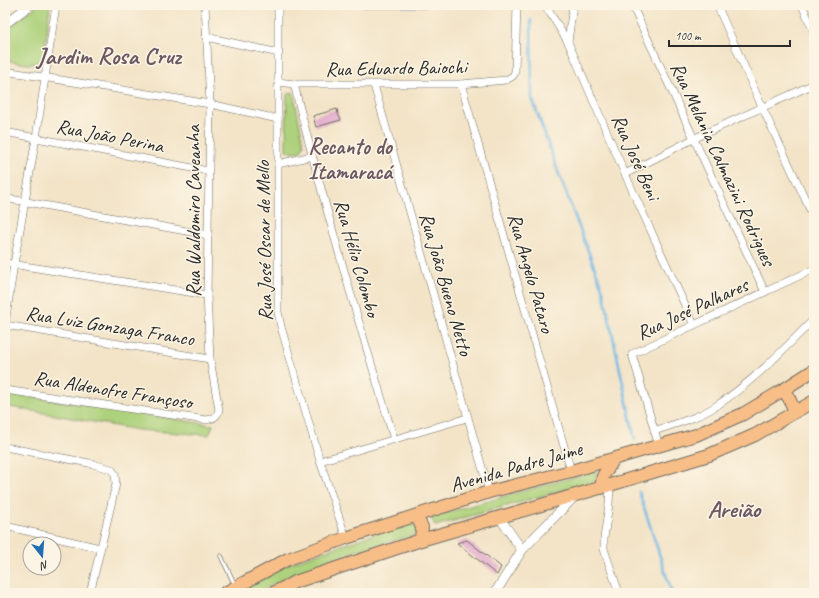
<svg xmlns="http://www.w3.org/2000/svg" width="819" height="598" viewBox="0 0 819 598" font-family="Caveat,sans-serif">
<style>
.green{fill:#add17b;stroke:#6c7e53}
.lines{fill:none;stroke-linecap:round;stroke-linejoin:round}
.stream{stroke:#6bb5e4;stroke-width:2.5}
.building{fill:#e3adcc}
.service-casing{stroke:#716c62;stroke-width:5}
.minor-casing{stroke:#716c62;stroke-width:8}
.tertiary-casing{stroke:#716c62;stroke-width:10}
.primary-casing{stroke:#716c62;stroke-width:14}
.service{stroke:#fff;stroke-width:3.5}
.minor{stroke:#fff;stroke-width:7}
.tertiary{stroke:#fff;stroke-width:9}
.primary{stroke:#f7be88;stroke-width:12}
.labels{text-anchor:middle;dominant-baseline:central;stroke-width:3;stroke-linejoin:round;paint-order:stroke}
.street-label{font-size:20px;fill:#2b2b2b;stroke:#fcf5e5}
.quarter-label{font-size:22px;font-weight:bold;fill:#6b5863;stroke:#fcf5e5}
.district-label{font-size:24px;font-weight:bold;fill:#6b5863;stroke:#fcf5e5}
</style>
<rect width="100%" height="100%" fill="#fcf5e5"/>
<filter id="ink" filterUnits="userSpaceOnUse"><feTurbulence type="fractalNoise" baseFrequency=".025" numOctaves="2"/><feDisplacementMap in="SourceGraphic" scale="8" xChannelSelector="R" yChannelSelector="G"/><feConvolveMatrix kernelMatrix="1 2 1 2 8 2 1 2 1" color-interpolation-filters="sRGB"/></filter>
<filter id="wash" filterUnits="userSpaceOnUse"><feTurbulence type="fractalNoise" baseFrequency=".012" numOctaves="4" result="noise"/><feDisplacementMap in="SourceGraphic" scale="16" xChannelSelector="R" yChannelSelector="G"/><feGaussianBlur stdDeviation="0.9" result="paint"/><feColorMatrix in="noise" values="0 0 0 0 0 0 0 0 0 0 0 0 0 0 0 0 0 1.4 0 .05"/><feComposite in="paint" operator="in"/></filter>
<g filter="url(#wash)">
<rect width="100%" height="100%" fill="#f3e4c8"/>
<g class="green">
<path d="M38 5H50L44 58C34 69 18 62 5 60V30Z"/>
<polygon points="293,92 304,145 301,151 293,152 286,150 287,94"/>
<polygon points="5,393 213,425 209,435 138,430 5,406"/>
<polygon points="596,471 596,481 435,526 431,517"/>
<polygon points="414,520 419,534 350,553 286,579 255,593 236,593 288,564"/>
</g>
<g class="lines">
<g class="stream">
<polyline points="531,20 532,98 557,169 603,290 635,440"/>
<polyline points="639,492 672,593"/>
</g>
</g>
<g id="blocks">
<g class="building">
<polygon points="337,109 338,114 341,120 316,127 313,116"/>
<polygon points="467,540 501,567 497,575 457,543"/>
</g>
</g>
</g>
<g filter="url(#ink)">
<use href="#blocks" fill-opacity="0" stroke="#716c62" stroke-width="1"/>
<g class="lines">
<defs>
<polyline id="service" points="221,556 235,585"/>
<g id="minor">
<polyline points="278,5 278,312 281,327 320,461 346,538"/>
<polyline points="278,5 428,5"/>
<polyline points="545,5 568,42 625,174 694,325"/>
<polyline points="632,5 765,292"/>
<polyline points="717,5 763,109 814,218"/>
<polyline points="802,5 814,32"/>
<polyline points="206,37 279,53"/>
<polyline points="568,42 573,5"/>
<polyline points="5,71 210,104 278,119"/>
<polyline points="278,82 294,84 461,84 506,80 513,76 515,72 517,5"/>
<path d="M294 84C323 203 358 321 394 439"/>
<polyline points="461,84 571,471"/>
<polyline points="374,85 489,492"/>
<polyline points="5,132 208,171"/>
<polyline points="278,164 312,156"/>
<polyline points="625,174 693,139 814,84"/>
<polyline points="5,198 208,235"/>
<polyline points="5,263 207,295"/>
<polyline points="5,324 14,264 36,138 56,5"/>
<polyline points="5,325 210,359"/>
<path d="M5 390 206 420C213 419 217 417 219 410L210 359 207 295 210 104 205 5"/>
<path d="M654 431C674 424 698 418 716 406 753 382 783 350 814 319"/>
<polyline points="659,446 632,354 814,269"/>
<polyline points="5,447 89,463 111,469 115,474 116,484 90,593"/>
<polyline points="320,461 467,418"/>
<polyline points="610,485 609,504 604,538 604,549 619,593"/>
<polyline points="5,526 100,548"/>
</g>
<g id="tertiary">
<polyline points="5,24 30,5"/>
<polyline points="499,517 522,550"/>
<polyline points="495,593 522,550 575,496"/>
</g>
<g id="primary">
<polyline points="783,390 789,398 795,412"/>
<polyline points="601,488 603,476 614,459"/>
<polyline points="416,516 422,527 421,540"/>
<polyline points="225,593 288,559 346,538 489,492 571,471 696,435 743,414 783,390 814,370"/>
<polyline points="273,593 295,582 421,540 610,485 709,455 755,435 814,401"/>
</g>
</defs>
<use href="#service" class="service-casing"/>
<use href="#minor" class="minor-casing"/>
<use href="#tertiary" class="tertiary-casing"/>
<use href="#primary" class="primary-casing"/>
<use href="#service" class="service"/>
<use href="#minor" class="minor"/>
<use href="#tertiary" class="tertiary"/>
<use href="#primary" class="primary"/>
</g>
</g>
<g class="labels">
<g class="street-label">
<text transform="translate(396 68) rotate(-1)">Rua Eduardo Baiochi</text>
<text transform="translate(110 136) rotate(11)">Rua João Perina</text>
<text transform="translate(636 157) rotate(66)">Rua José Beni</text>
<text transform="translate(723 164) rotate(65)">Rua Melania Calmazini Rodrigues</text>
<text transform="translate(193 211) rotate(-90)">Rua Waldomiro Caveanha</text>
<text transform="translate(264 241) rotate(-91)">Rua José Oscar de Mello</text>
<text transform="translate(357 258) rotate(74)">Rua Hélio Colombo</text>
<text transform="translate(531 273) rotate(74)">Rua Angelo Pataro</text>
<text transform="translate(446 284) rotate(74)">Rua João Bueno Netto</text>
<text transform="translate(692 309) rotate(-25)">Rua José Palhares</text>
<text transform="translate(110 326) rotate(9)">Rua Luiz Gonzaga Franco</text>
<text transform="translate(113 390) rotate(9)">Rua Aldenofre Françoso</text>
<text transform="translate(516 467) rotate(-16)">Avenida Padre Jaime</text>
</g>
<g class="quarter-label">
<text x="350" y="147">Recanto do<tspan x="350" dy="25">Itamaracá</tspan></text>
</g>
<g class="district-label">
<text x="109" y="56">Jardim Rosa Cruz</text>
<text x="734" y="509">Areião</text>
</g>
</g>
<rect width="819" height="598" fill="none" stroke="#fcf5e5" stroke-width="20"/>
<g transform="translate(42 556) rotate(163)"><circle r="19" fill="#fcf5e5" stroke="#a8a49b"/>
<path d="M0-3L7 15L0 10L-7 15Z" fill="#1f6fb2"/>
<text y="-6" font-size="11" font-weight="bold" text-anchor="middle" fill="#2b2b2b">N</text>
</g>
<path d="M669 40v6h121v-6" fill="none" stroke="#2b2b2b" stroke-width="2"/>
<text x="675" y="40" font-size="12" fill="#2b2b2b" stroke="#fcf5e5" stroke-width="3" paint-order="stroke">100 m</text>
</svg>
